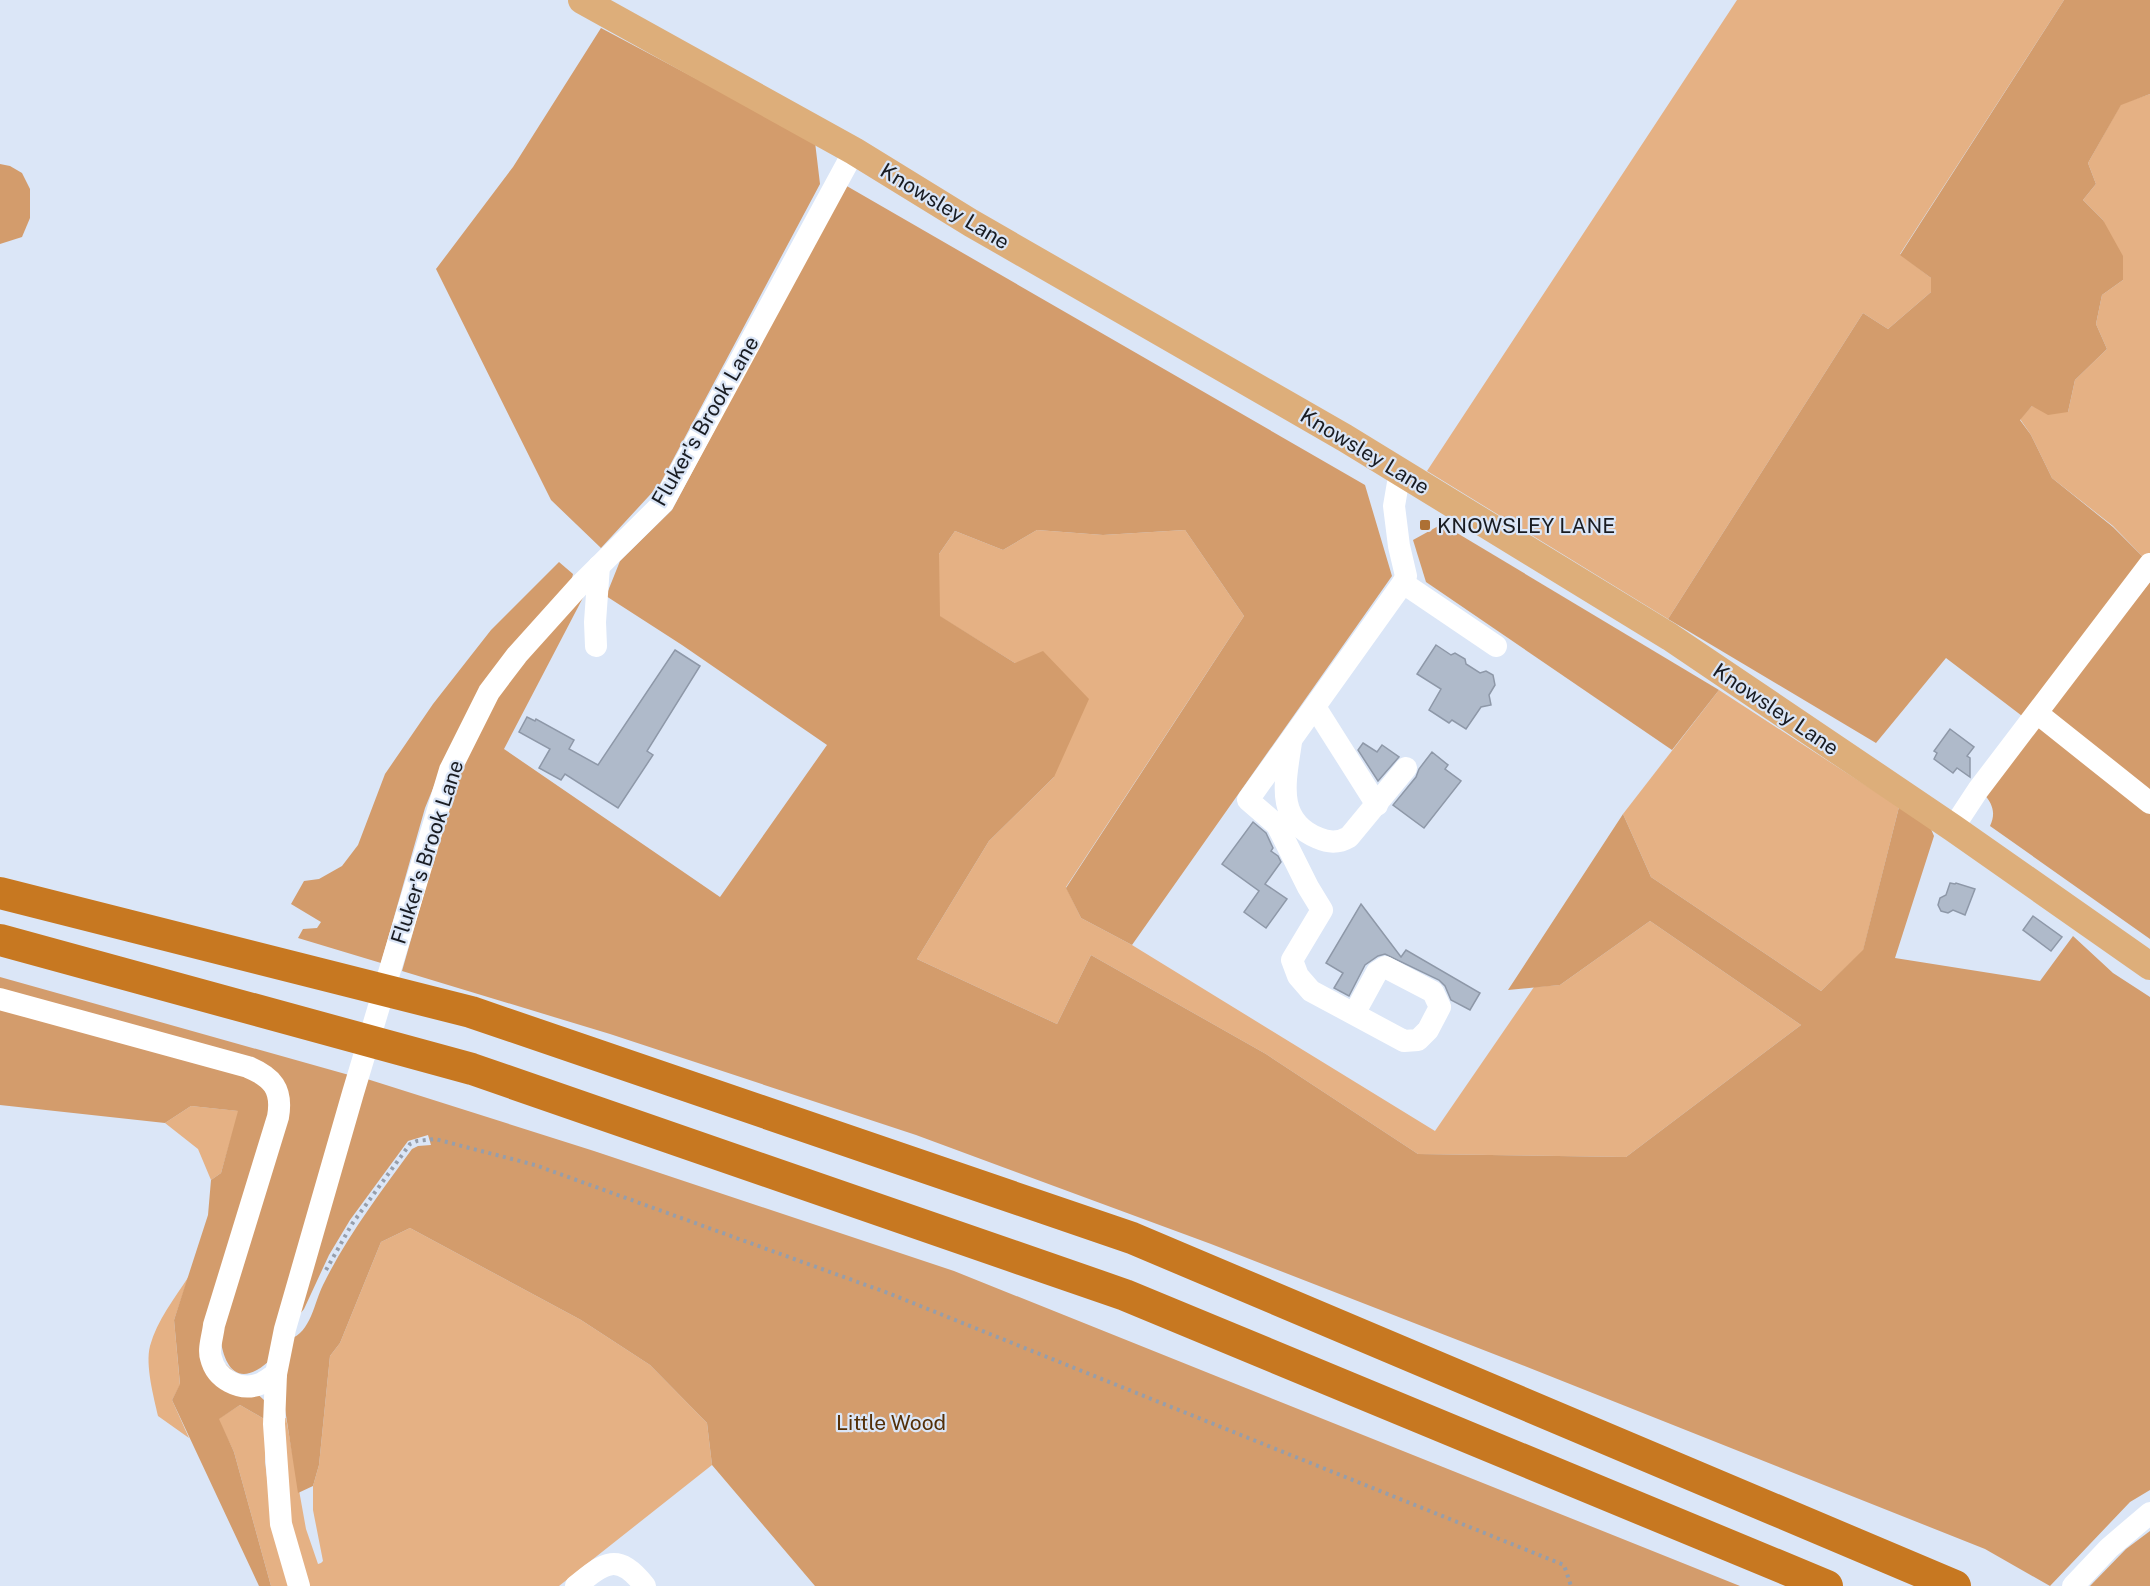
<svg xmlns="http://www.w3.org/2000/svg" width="2150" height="1586" viewBox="0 0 2150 1586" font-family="'Public Sans',sans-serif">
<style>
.green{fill:#e5b184}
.forest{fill:#d39c6c}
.building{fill:#afbaca;stroke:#8e98a8;stroke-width:1.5}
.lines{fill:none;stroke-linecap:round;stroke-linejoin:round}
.path{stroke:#969eab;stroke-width:4;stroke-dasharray:3 4.5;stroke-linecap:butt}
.minor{stroke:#fff;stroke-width:22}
.major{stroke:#ddae7a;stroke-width:28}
.highway{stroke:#c77821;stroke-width:32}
.poi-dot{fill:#ad7034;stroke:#dbe6f7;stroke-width:2}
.labels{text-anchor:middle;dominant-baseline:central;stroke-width:4.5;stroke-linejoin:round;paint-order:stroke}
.street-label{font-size:21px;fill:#191c22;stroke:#dbe6f7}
.poi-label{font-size:21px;fill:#191c22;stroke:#dbe6f7;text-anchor:start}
.park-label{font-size:21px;fill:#532f07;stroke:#dbe6f7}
</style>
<rect width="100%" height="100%" fill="#dbe6f7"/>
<g class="green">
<polygon points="1737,0 2064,0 1900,254 1931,278 1931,292 1888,329 1863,313 1668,619 1427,471"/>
<polygon points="2150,94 2150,557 2143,557 2113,526 2052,478 2031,435 2020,419 2032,406 2068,412 2075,380 2107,349 2096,324 2102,295 2123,280 2103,220 2083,200 2096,184 2088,163 2121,104"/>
<polygon points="1037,530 1103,535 1185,530 1244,616 1066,887 1081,918 1132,945 1435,1131 1534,987 1560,985 1650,921 1801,1025 1626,1157 1418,1154 1266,1054 1091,955 1057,1024 917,959 989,841 1054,777 1015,663 939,616 939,554 955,531 1003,550"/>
<polygon points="1719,690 1899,807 1863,951 1821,991 1651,877 1623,814"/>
<polygon points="191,1106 239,1111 221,1173 211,1180 198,1149 165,1123"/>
<polygon points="410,1228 581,1320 650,1365 707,1423 712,1465 559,1586 306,1586 293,1541 281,1419 286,1418 306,1529 318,1564 321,1563 323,1561 313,1510 313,1486 319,1465 330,1356 340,1343 381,1242"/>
<path d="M189 1276 174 1320 180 1385 172 1400 189 1438 158 1416C154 1398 145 1365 150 1346 157 1320 175 1298 189 1276Z"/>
<polygon points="240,1405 266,1420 265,1462 273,1523 290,1586 271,1586 234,1452 218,1419"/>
</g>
<g class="forest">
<polygon points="2064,0 2150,0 2150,94 2121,105 2088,163 2096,184 2083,200 2103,220 2123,256 2123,280 2102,295 2096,324 2107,349 2075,380 2068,412 2048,415 2032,406 2020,420 2031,435 2052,478 2113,527 2143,557 2026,719 1946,658 1876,743 1668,619 1863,313 1888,329 1931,292 1931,278 1900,255"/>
<polygon points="601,28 815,142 820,184 660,484 601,548 551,500 436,269 513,167"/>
<polygon points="0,164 10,166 22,173 30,189 30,218 22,237 0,244"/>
<polygon points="845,185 1365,485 1392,576 1132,945 1081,918 1066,888 1244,616 1185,530 1103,535 1037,530 1003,550 955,531 939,554 940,616 1015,663 1043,651 1089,699 1054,777 989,841 917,959 1057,1024 1091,955 1266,1054 1418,1154 1626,1157 1801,1025 1650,921 1560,985 1508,990 1623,814 1651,877 1821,991 1863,950 1899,807 1931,829 1934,836 1895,958 2040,981 2073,936 2113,973 2150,997 2150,1490 2130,1502 2050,1586 1985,1549 1522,1365 1211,1244 916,1135 610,1034 402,971 459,771 504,683 587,590 504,749 720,897 827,745 682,645 606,596 620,561 672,510"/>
<polygon points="1442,524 1719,690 1672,750 1426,582 1413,540"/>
<polygon points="559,562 573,574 571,583 443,764 425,808 381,963 298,938 303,929 317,928 321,922 291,904 304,881 319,879 342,866 358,845 385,774 433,704 491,630"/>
<path d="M2150 582V939L1990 826C1996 813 1993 804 1983 793Z"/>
<path d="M0 977 349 1075 268 1362C238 1388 224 1368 220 1336L275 1095 205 1345 265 1401 266 1420 240 1405 219 1419 234 1452 271 1586H259L172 1400 180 1384 174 1320 208 1215 211 1180 221 1173 238 1111 191 1106 165 1123 0 1105Z"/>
<path d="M367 1079 594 1151 954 1271 1740 1586H815L712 1465 707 1423 650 1365 581 1320 410 1228 381 1242 340 1343 330 1356 319 1465 313 1486 298 1493 283 1396 290 1339C311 1332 314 1303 323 1285 347 1236 380 1193 412 1149L418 1146 431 1145 428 1135 408 1141 350 1220 329 1255 304 1309 299 1315Z"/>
<polygon points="2150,1531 2150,1586 2090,1586 2126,1549"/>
</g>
<g class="building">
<polygon points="1436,645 1451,655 1455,653 1465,659 1466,664 1480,673 1486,671 1493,675 1495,685 1489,695 1491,705 1481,707 1466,729 1452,720 1449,723 1429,710 1441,689 1417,674"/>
<polygon points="675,650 700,666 647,751 653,755 618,808 565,774 561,780 539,768 550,749 519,732 527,717 535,721 536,719 574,740 569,749 598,765"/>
<polygon points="1950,729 1974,747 1967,756 1970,758 1970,777 1957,768 1953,773 1934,759 1937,753 1934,751"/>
<polygon points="1363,743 1377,752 1382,745 1399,757 1378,781 1358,750"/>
<polygon points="1432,752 1448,765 1445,769 1461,781 1424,828 1393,805 1416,777 1419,769"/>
<polygon points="1253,822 1266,833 1273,848 1271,851 1278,856 1281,862 1265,884 1287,899 1266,928 1244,912 1259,891 1222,864"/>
<polygon points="1950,883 1955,884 1956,883 1975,889 1965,915 1953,910 1948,913 1941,911 1938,905 1940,898 1946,895"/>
<polygon points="1361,904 1401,957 1406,950 1480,993 1470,1010 1451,1000 1445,986 1439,980 1385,954 1378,956 1365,965 1349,996 1334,988 1343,973 1326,963"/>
<polygon points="2033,916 2062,937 2051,951 2023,930"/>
</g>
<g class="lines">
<polyline class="path" points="326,1270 352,1224 410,1144 417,1141 435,1139 535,1165 888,1293 1564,1565 1571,1586"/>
<g class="minor">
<polyline points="1403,583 1496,646"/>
<polyline points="596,646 595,622 599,566"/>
<polyline points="1315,707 1377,805"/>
<polyline points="2037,713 2150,803"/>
<path d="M1291 742C1286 779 1274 820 1318 838 1329 843 1339 843 1349 837L1406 768"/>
<polyline points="1953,828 1978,790 2150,564"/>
<path d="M0 999 248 1067C272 1077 283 1089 278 1117L214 1325C213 1335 208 1349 211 1358 216 1379 240 1392 260 1384 265 1382 271 1377 276 1374"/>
<polyline points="1354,1014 1377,972 1385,967 1433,992 1440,1007 1428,1030 1418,1040 1404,1041 1311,991 1298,976 1292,960 1322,910 1308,887 1277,825 1248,800 1403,583 1406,576 1399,546 1394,506 1400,471"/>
<polyline points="299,1586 281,1524 274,1424 276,1374 285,1329 353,1093 450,770 489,692 517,655 580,585 663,503 854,151"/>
<path d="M576 1586C605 1562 618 1552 645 1586"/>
<polyline points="2073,1586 2109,1548 2150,1513"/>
</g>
<polyline class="major" points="582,0 854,151 971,223 1345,438 1670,637 1953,828 2150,966"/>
<g class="highway">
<polyline points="0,893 471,1012 1132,1238 1955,1586"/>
<polyline points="0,940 472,1069 1125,1295 1827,1586"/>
</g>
</g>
<rect class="poi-dot" x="1419" y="519" width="12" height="12" rx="3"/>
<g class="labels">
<g class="street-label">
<text transform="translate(945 206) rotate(31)">Knowsley Lane</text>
<text transform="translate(705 421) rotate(-60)">Fluker's Brook Lane</text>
<text transform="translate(1365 451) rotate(31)">Knowsley Lane</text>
<text transform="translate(1776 709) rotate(34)">Knowsley Lane</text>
<text transform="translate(427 852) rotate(-72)">Fluker's Brook Lane</text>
</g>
<g class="poi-label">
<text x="1437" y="525">KNOWSLEY LANE</text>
</g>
<g class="park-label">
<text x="891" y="1422">Little Wood</text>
</g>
</g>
</svg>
